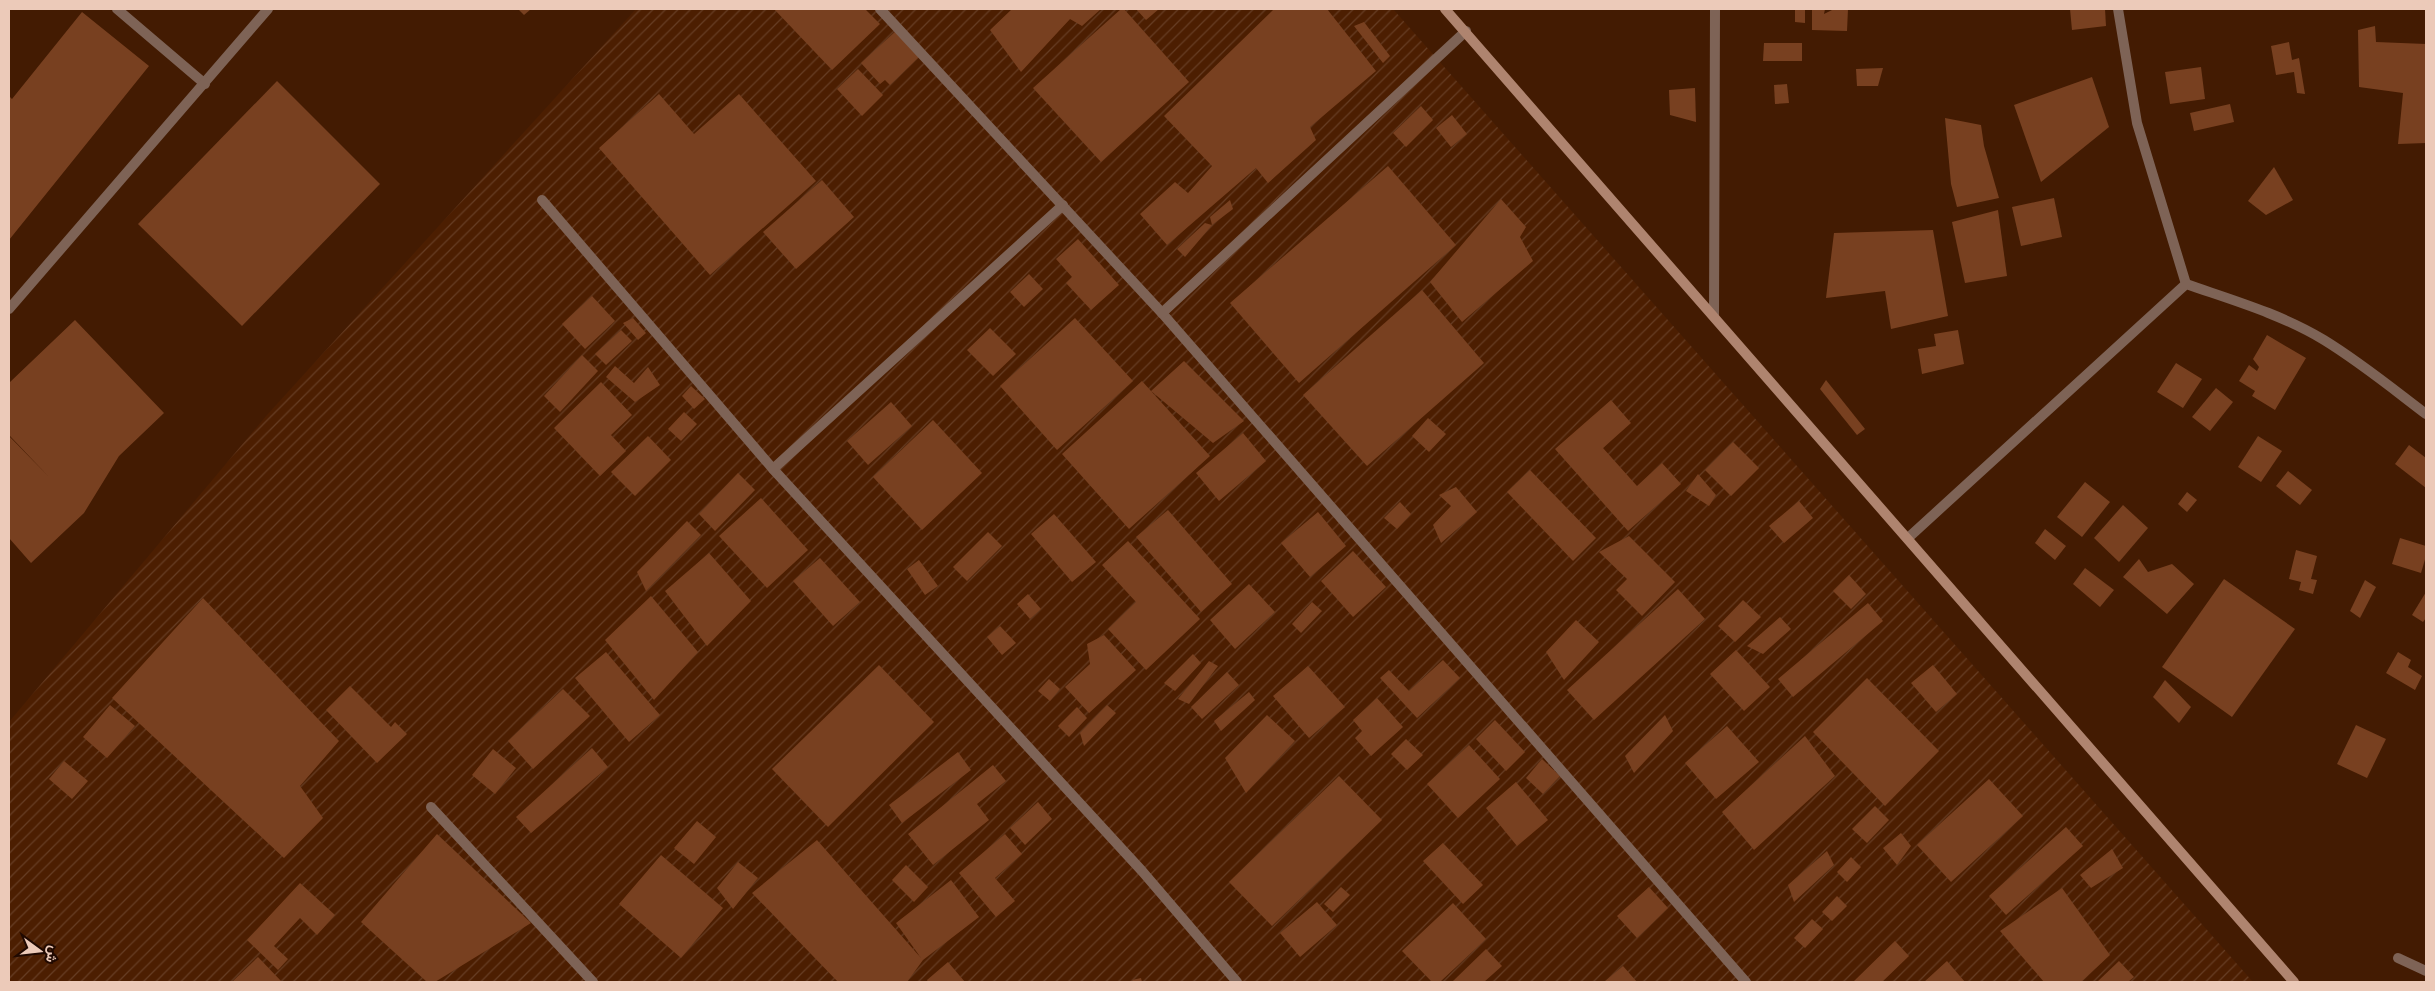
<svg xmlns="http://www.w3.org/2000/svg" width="2435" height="991" viewBox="0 0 2435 991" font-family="'Archivo Narrow',Vazirmatn,sans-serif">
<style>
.industrial{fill:url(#industrial-furrows)}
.building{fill:#784020}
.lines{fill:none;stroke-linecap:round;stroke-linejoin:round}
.lane{stroke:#7e6356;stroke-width:10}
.street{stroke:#7e6356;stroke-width:10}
.secondary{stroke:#af846f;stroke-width:10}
</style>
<defs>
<pattern id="industrial-furrows" width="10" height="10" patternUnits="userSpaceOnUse" patternTransform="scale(1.25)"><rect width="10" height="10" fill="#4c1e01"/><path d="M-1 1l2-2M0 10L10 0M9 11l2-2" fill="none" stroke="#663d24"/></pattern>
</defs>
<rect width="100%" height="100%" fill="#431b02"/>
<polygon class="industrial" points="636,9 1393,9 2253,982 9,982 9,722 267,415"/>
<g class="building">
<polygon points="518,9 531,9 524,15"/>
<polygon points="774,9 865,9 880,24 832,70"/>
<polygon points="1012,9 1101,9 1082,26 1070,19 1021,72 990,30"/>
<polygon points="1121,9 1124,9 1189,82 1101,162 1033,88"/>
<polygon points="1136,9 1159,9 1146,20"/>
<polygon points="1274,9 1327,9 1376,71 1310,127 1316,140 1268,183 1256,168 1167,245 1140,214 1175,182 1188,193 1212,166 1164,116"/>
<polygon points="1795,9 1805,9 1805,23 1795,22"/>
<polygon points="1812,9 1825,9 1824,14 1834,9 1848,9 1847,31 1812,30"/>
<polygon points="2070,9 2105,9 2106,26 2072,30"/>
<polygon points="82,12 149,66 9,240 9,96 12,99"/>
<polygon points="1364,22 1390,56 1383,63 1354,26"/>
<polygon points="2375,26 2376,42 2426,44 2426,143 2398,144 2403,93 2359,87 2358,30"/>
<polygon points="897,30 920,56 890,85 885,80 880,84 861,63"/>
<polygon points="2289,42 2292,60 2299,58 2305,94 2297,93 2294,72 2276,75 2271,46"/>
<polygon points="1764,43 1802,43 1802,61 1763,61"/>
<polygon points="2201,67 2205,99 2170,104 2165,72"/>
<polygon points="1883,68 1878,86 1857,86 1856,69"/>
<polygon points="858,69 883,95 862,116 837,89"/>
<polygon points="2092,77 2109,127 2041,182 2014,105"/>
<polygon points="277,81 380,184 242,326 138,224"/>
<polygon points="1787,84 1789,103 1775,104 1774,85"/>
<polygon points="1695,88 1696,122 1670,115 1669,90"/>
<polygon points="659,94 694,134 739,94 816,181 710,275 599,148"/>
<polygon points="2230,104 2234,122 2194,131 2190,113"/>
<polygon points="1421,106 1433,120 1406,147 1393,133"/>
<polygon points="1452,115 1467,134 1451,147 1436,128"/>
<polygon points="1945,118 1981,125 1984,146 1999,198 1957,207 1951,184"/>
<polygon points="1388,166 1456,245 1299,383 1230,303"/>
<polygon points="2274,167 2293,200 2266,215 2248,201"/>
<polygon points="822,180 854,217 796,269 763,232"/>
<polygon points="2054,198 2062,237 2021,246 2012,207"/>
<polygon points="1501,199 1526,227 1520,237 1533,261 1462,322 1430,282"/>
<polygon points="1230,200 1233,209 1212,225 1210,217"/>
<polygon points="1998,210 2007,276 1965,283 1952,222"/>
<polygon points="1205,223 1212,225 1185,257 1177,249"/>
<polygon points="1933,230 1948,316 1891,329 1885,291 1826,298 1834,233"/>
<polygon points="1078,239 1119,285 1091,310 1066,283 1072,277 1056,259"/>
<polygon points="1029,274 1043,289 1024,307 1010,292"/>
<polygon points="1422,290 1484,363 1367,466 1303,395"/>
<polygon points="592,296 615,321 585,349 562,324"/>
<polygon points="633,318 646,333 638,340 623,323"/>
<polygon points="1075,318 1133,381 1057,450 1000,386"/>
<polygon points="75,320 164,413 119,456 84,513 31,563 9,538 9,436 50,478 9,435 9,383"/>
<polygon points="990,328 1016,354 993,376 967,350"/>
<polygon points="621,330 632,341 606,365 595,354"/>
<polygon points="1958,330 1964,364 1922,374 1918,349 1936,346 1934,334"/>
<polygon points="2267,335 2306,358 2275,410 2252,396 2255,391 2239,381 2249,365 2257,371 2259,367 2253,359"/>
<polygon points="582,355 598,371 560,412 544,396"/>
<polygon points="1184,361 1244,421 1213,443 1151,391 1210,456 1129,529 1062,454 1142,381 1151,391"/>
<polygon points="2176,363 2202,379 2183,408 2157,392"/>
<polygon points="615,366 634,383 648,367 660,385 635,402 606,377"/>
<polygon points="1826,380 1865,429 1857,435 1820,389"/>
<polygon points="601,382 632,415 611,435 626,451 600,476 554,428"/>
<polygon points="691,386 705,399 694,409 682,396"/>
<polygon points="2216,388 2233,402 2210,431 2192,417"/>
<polygon points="1611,400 1631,423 1603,448 1637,486 1662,463 1681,484 1628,531 1555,449"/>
<polygon points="891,402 912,426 868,465 847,441"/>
<polygon points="684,412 697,424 681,441 668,429"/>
<polygon points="1428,418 1446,434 1429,452 1412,436"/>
<polygon points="933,420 982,473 922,530 873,477"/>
<polygon points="1243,433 1266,461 1219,501 1196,473"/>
<polygon points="648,436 671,460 635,496 611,472"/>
<polygon points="2258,436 2282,451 2261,482 2238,467"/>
<polygon points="1733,442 1759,468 1731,496 1705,470"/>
<polygon points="2409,445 2426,458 2426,488 2395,464"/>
<polygon points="1530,470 1596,538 1573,561 1507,492"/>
<polygon points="2288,471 2312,490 2300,505 2276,486"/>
<polygon points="738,473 755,490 715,531 699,514"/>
<polygon points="1698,474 1716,495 1709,506 1686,491"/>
<polygon points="2085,482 2110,502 2082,537 2057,517"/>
<polygon points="1456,487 1477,512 1441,543 1433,525 1451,506 1439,495"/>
<polygon points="2187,492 2197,500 2187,512 2178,504"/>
<polygon points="761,498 808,550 767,588 719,536"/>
<polygon points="1799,501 1813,518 1784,543 1769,526"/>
<polygon points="1400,502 1411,514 1397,529 1384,518"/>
<polygon points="2123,505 2148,528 2119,562 2094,538"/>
<polygon points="1168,510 1232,584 1201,612 1136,537"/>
<polygon points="1318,512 1346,546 1310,577 1281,543"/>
<polygon points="1054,514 1096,562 1072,582 1031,534"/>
<polygon points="687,521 701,535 646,591 637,572"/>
<polygon points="2045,529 2066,546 2055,560 2035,543"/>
<polygon points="988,532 1002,546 967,581 953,567"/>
<polygon points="1629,536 1675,582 1642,616 1616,590 1627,579 1599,552"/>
<polygon points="2400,538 2426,546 2426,556 2421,573 2392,564"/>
<polygon points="1128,541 1200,619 1146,670 1108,629 1136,602 1102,565"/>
<polygon points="2296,550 2317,556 2311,579 2317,580 2313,594 2299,590 2301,582 2289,579"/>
<polygon points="1353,551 1386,587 1353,617 1321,581"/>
<polygon points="709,553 751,601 707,646 665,591"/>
<polygon points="820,558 860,602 833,626 793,581"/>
<polygon points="2139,559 2148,572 2172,564 2194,584 2167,614 2123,577"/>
<polygon points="919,560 938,586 925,595 907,569"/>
<polygon points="2085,568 2114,590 2100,607 2073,584"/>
<polygon points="1849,575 1866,594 1851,609 1833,591"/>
<polygon points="2224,579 2295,629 2232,717 2162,667"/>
<polygon points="2365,580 2376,587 2360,618 2350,611"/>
<polygon points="1249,584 1275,612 1235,649 1210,620"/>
<polygon points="1678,589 1705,619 1594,720 1567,690"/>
<polygon points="2426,592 2426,618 2423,622 2412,615"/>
<polygon points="1028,594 1041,609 1030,619 1017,604"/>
<polygon points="651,596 698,652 654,700 605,640"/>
<polygon points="203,598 339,741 300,786 323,818 284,858 112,698"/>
<polygon points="1743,600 1761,617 1735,642 1718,626"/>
<polygon points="1312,602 1322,611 1301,633 1292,624"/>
<polygon points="1868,603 1883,621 1793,697 1778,679"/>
<polygon points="1780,617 1791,629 1763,654 1747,646"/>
<polygon points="1576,620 1599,642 1564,680 1546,652"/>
<polygon points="1000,626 1016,643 1002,655 987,637"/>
<polygon points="1104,635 1136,670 1089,713 1065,687 1090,664 1087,644"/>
<polygon points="1736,650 1770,687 1744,711 1710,674"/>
<polygon points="606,652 660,715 629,742 575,678"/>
<polygon points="2398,652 2411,660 2408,667 2422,676 2415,690 2386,673"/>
<polygon points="1193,654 1201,663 1175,691 1164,683"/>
<polygon points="1443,660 1460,678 1417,718 1380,678 1389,670 1409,691"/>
<polygon points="1209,661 1218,666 1189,704 1178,699"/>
<polygon points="879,665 934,722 828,827 772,769"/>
<polygon points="1933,665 1957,694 1936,712 1911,683"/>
<polygon points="1308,666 1345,707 1309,738 1273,696"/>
<polygon points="1227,672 1239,685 1202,719 1191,707"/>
<polygon points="1867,678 1939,751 1885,806 1813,732"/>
<polygon points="1049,679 1060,689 1050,701 1038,691"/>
<polygon points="2165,680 2191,707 2179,723 2153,697"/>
<polygon points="350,686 391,727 395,722 407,734 377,763 326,710"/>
<polygon points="563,689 590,716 533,769 508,741"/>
<polygon points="1249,692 1255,700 1221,731 1214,721"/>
<polygon points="1377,698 1403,727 1371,756 1355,738 1362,731 1353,720"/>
<polygon points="110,705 135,726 107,758 83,737"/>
<polygon points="1107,705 1116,713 1084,746 1080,733"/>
<polygon points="1077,707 1087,718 1069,737 1058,726"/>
<polygon points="1267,715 1295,741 1246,793 1225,758"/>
<polygon points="1665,715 1673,731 1634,773 1625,756"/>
<polygon points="1495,720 1525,752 1506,771 1476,739"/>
<polygon points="2356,725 2386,739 2367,778 2337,764"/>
<polygon points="1727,726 1759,762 1716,799 1685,763"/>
<polygon points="1805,736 1835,776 1754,850 1722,812"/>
<polygon points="1406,739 1423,755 1407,770 1391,754"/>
<polygon points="1469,745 1500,779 1458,818 1427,784"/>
<polygon points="592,748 608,767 531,833 516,817"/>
<polygon points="493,749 516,768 495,794 472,775"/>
<polygon points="958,752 971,770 902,823 889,805"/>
<polygon points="1542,759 1560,776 1543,794 1526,778"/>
<polygon points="64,761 88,781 72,799 49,779"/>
<polygon points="993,765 1006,781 977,804 989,820 933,865 908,834"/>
<polygon points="1339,776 1382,820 1272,926 1229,882"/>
<polygon points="1989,779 2023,816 1951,882 1917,845"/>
<polygon points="1516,782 1548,820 1517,846 1486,808"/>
<polygon points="1038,802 1052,819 1025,845 1010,828"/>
<polygon points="1875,806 1889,820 1867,843 1852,829"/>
<polygon points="697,821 716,837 694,864 674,848"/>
<polygon points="2066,827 2083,846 2006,915 1989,896"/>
<polygon points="1901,833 1911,846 1897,865 1883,848"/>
<polygon points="437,834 531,923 435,982 427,982 361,922"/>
<polygon points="1005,834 1022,854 995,878 1015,901 996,917 959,873"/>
<polygon points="817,840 921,958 896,923 951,880 979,917 923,960 907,982 838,982 752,893"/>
<polygon points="1443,843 1483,885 1463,904 1423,861"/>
<polygon points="2112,849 2123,868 2091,888 2080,875"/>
<polygon points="1827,851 1834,865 1794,902 1788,885"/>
<polygon points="661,855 723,908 681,958 619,904"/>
<polygon points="1851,857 1861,867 1847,882 1837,872"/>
<polygon points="738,862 758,878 733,909 717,888"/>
<polygon points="906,865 928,887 914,902 892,880"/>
<polygon points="300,883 335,915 317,935 300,918 274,946 288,959 278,970 247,940"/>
<polygon points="1341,887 1350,895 1333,912 1324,904"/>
<polygon points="1649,887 1668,908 1637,938 1617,916"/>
<polygon points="2062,888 2110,955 2081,982 2044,982 2000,931"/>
<polygon points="1837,896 1847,906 1832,921 1822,912"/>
<polygon points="1317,902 1337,925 1300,957 1280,933"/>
<polygon points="1453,903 1486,939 1440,982 1432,982 1402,951"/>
<polygon points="1812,919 1823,929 1805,948 1794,938"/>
<polygon points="1895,941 1909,956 1882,982 1853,982"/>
<polygon points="1486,949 1502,966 1484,982 1452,982"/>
<polygon points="258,957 282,982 232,982"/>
<polygon points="1947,961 1965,982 1924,982"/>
<polygon points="2119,961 2134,977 2128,982 2097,982"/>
<polygon points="948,962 965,982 928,982 927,980"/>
<polygon points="1623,966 1637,982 1604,982"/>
<polygon points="1141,978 1142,982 1134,982 1132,980"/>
</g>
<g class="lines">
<g class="lane">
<polyline points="880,9 1162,313 1746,982"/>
<polyline points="542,200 773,469 1142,871 1237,982"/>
<polyline points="1162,313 1466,31"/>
<polyline points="773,469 1063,205"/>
<polyline points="431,807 593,982"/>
</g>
<g class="street">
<polyline points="117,9 205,84"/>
<polyline points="2118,9 2137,123 2186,284"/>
<polyline points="9,309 268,9"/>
<polyline points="1714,315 1715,9"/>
<path d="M1908 538 2186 284C2232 300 2281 314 2324 340 2360 362 2393 389 2426 414"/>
<polyline points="2398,958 2426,971"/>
</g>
<polyline class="secondary" points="1445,9 2294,982"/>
</g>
<rect width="2435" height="991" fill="none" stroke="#eccab9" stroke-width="20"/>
<g transform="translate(40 951) rotate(105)" stroke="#200901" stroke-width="4" paint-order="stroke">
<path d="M0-4L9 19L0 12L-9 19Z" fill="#eccab9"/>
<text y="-8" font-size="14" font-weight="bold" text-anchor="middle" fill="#eccab9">ش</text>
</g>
</svg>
